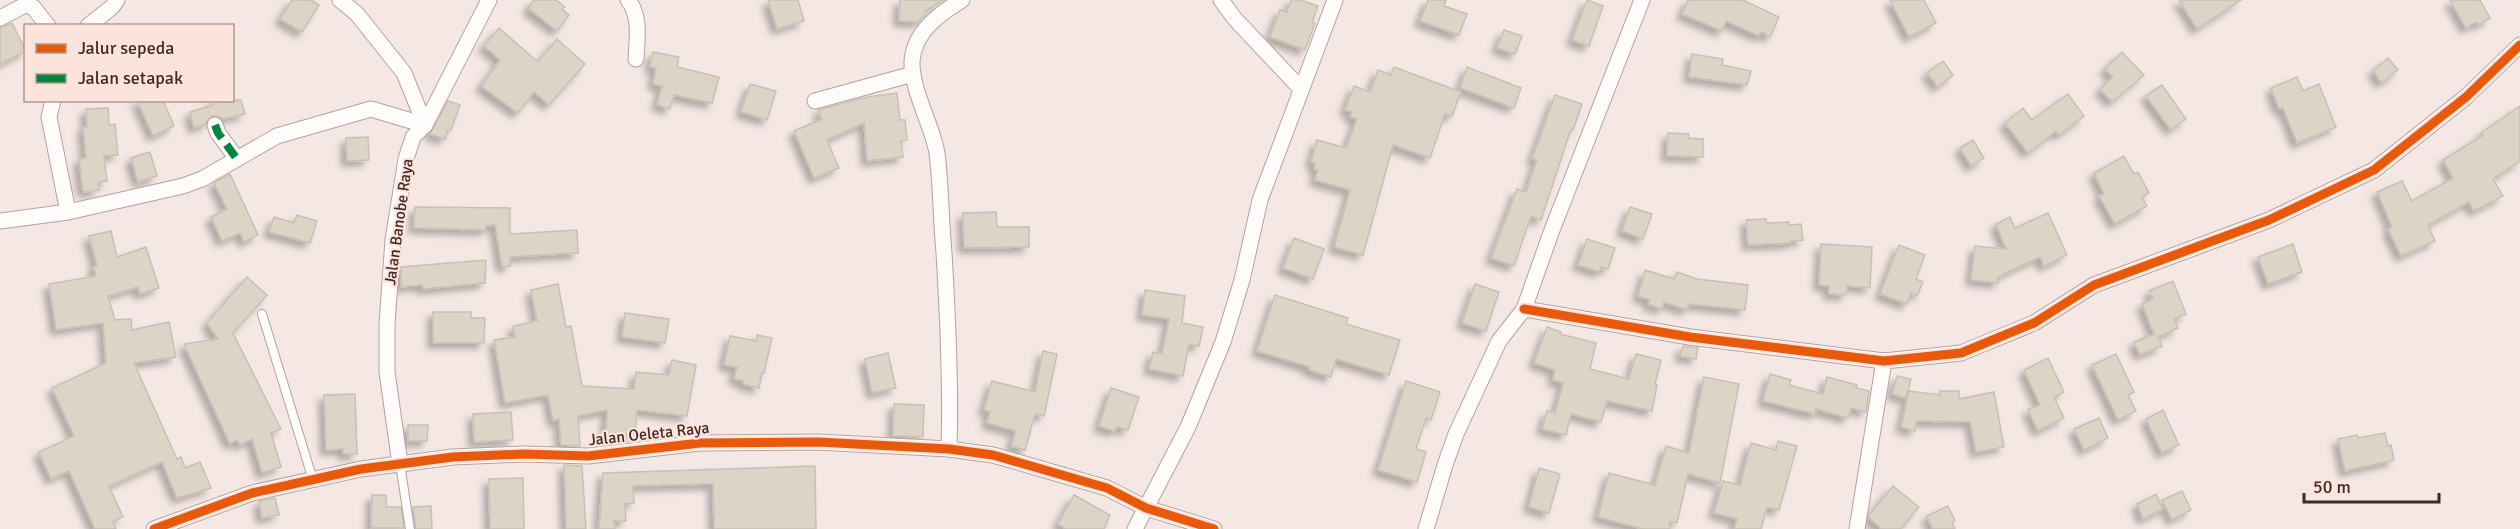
<svg xmlns="http://www.w3.org/2000/svg" width="2520" height="529" viewBox="0 0 2520 529" font-family="Signika,sans-serif">
<style>
.building{fill:#ddd4c8;stroke:#c8c0b4;stroke-width:1.5;filter:url(#shadow)}
.lines{fill:none;stroke-linecap:round;stroke-linejoin:round}
.service-casing{stroke:#b2a29e;stroke-width:10}
.minor-casing{stroke:#b2a29e;stroke-width:17}
.service{stroke:#fefcfb;stroke-width:8}
.minor{stroke:#fefcfb;stroke-width:15}
.quiet{stroke:#00873e;stroke-width:8;stroke-dasharray:15 8;stroke-linecap:butt}
.cycleway-casing{stroke:#fce4dd;stroke-width:13}
.cycleway{stroke:#e8590c;stroke-width:9}
.labels{text-anchor:middle;dominant-baseline:central;stroke-width:4.5;stroke-linejoin:round;paint-order:stroke}
.street-label{font-size:16px;fill:#402923;stroke:#fce4dd}
</style>
<defs>
<filter id="shadow"><feDropShadow dx="-5.5" dy="5.5" stdDeviation="3" flood-color="#0004"/></filter>
</defs>
<rect width="100%" height="100%" fill="#f5e8e4"/>
<g class="building">
<polygon points="292,0 311,0 319,5 302,32 280,19"/>
<polygon points="534,0 556,0 565,7 562,9 569,15 557,31 528,8"/>
<polygon points="768,0 798,0 804,21 777,29"/>
<polygon points="900,0 944,0 925,11 925,15 918,22 899,21"/>
<polygon points="1291,0 1300,0 1318,6 1312,22 1315,23 1305,50 1270,37 1280,10 1287,12"/>
<polygon points="1428,0 1446,0 1444,6 1467,14 1459,35 1420,21"/>
<polygon points="1587,0 1603,6 1589,46 1572,40"/>
<polygon points="1688,0 1743,0 1779,17 1770,37 1761,32 1759,36 1726,21 1722,31 1682,14"/>
<polygon points="1890,0 1924,0 1936,23 1909,37"/>
<polygon points="2179,0 2241,0 2197,29"/>
<polygon points="2450,0 2480,0 2490,18 2478,25 2476,22 2466,28"/>
<polygon points="12,23 26,51 0,64 0,28"/>
<polygon points="499,28 538,62 557,39 585,64 549,105 534,92 518,113 481,86 500,60 484,46"/>
<polygon points="1504,30 1522,36 1515,54 1497,48"/>
<polygon points="653,52 679,57 677,67 719,77 712,103 674,95 670,109 657,105 662,86 653,84 656,68 650,67"/>
<polygon points="2122,52 2144,75 2112,102 2100,89 2113,77 2105,69"/>
<polygon points="1692,54 1723,59 1722,65 1751,71 1747,85 1689,77"/>
<polygon points="2388,58 2398,70 2382,83 2373,71"/>
<polygon points="1943,61 1953,75 1938,87 1927,73"/>
<polygon points="1394,67 1461,92 1452,116 1445,114 1430,158 1393,145 1363,255 1334,247 1350,190 1315,180 1318,170 1314,169 1315,163 1311,162 1317,140 1346,148 1357,119 1350,117 1352,112 1345,110 1354,86 1370,92 1378,70 1391,75"/>
<polygon points="1467,67 1521,88 1514,108 1460,88"/>
<polygon points="2297,77 2303,91 2319,84 2336,127 2297,143 2283,108 2279,109 2271,88"/>
<polygon points="750,84 776,91 767,120 741,112"/>
<polygon points="2162,85 2186,119 2171,130 2146,96"/>
<polygon points="897,93 900,120 905,120 907,140 901,141 903,157 867,161 864,123 827,140 839,168 814,178 794,131 822,119 818,110 867,97"/>
<polygon points="2068,94 2084,116 2059,135 2056,131 2028,153 2005,123 2023,108 2032,120"/>
<polygon points="1555,95 1582,104 1573,130 1571,129 1541,220 1531,216 1514,266 1491,258 1517,189 1526,192 1537,160 1532,159"/>
<polygon points="137,100 163,100 174,126 153,136"/>
<polygon points="212,100 241,100 245,114 223,119 217,116 212,116 205,124 194,128 190,112 213,105"/>
<polygon points="448,101 460,105 451,130 448,130 445,139 430,134"/>
<polygon points="2520,106 2520,161 2493,179 2503,196 2474,211 2469,202 2428,225 2435,241 2401,256 2388,229 2392,227 2377,192 2402,181 2412,201 2453,178 2443,160 2483,135 2481,133"/>
<polygon points="108,108 109,125 115,124 118,155 104,156 107,181 98,182 99,190 83,192 79,159 86,158 83,127 87,127 86,109"/>
<polygon points="1668,133 1689,134 1688,138 1703,139 1703,157 1667,156"/>
<polygon points="368,137 369,160 347,161 346,138"/>
<polygon points="1973,140 1984,158 1971,166 1960,148"/>
<polygon points="150,152 157,176 138,182 131,158"/>
<polygon points="2124,156 2134,174 2138,172 2149,193 2142,197 2147,206 2115,224 2099,196 2104,194 2094,173"/>
<polygon points="230,174 258,235 244,242 240,233 222,241 211,217 227,209 214,183"/>
<polygon points="415,207 510,208 510,234 577,230 578,253 510,257 510,266 502,267 495,225 486,226 486,230 414,228"/>
<polygon points="1630,207 1652,214 1643,239 1622,231"/>
<polygon points="996,212 997,227 1029,227 1029,247 964,248 963,213"/>
<polygon points="2048,213 2067,255 2044,266 2040,257 2003,274 2002,277 1998,277 1998,283 1971,280 1975,246 2006,249 1996,224 2010,217 2015,228"/>
<polygon points="297,215 317,221 310,243 269,232 274,217 294,223"/>
<polygon points="1766,219 1767,223 1789,222 1789,225 1801,224 1803,240 1791,241 1791,243 1748,245 1746,220"/>
<polygon points="111,231 117,257 146,247 159,288 140,294 138,287 108,296 115,320 131,319 132,330 169,322 176,357 134,363 177,459 181,457 185,468 200,462 211,488 177,498 162,462 109,486 123,517 112,522 116,529 95,529 69,471 51,479 39,452 74,436 52,388 106,363 103,323 56,330 49,284 96,276 93,267 97,266 89,236"/>
<polygon points="1294,238 1324,249 1313,279 1283,268"/>
<polygon points="1587,239 1615,248 1608,269 1601,267 1600,272 1578,265"/>
<polygon points="1821,244 1872,247 1870,288 1847,286 1846,295 1829,294 1829,286 1819,285"/>
<polygon points="2293,244 2302,272 2268,284 2258,257"/>
<polygon points="1899,245 1925,255 1916,279 1923,282 1917,296 1911,293 1907,304 1880,294"/>
<polygon points="486,260 485,283 423,289 422,285 401,287 401,267"/>
<polygon points="1645,270 1674,279 1677,272 1697,279 1748,285 1745,310 1689,304 1687,310 1664,302 1662,309 1648,304 1650,300 1638,296"/>
<polygon points="247,277 267,295 233,333 281,429 271,433 281,467 262,473 252,439 240,445 237,440 230,444 184,344 218,339 207,323"/>
<polygon points="2173,281 2186,314 2174,319 2178,328 2158,337 2162,346 2140,355 2134,342 2154,334 2142,304 2153,299 2149,291"/>
<polygon points="558,284 566,327 571,326 582,386 634,389 636,372 669,375 672,360 696,365 687,416 637,410 635,434 606,433 607,410 578,416 580,446 561,445 559,419 553,421 548,395 505,403 494,340 515,337 513,326 537,321 531,290"/>
<polygon points="1475,284 1499,292 1486,331 1462,323"/>
<polygon points="1145,290 1185,296 1182,323 1203,327 1199,346 1189,344 1183,376 1149,369 1153,352 1162,354 1169,319 1142,315"/>
<polygon points="1275,295 1348,318 1346,324 1400,340 1389,375 1336,359 1331,377 1309,370 1310,367 1257,351"/>
<polygon points="433,312 471,312 471,318 485,318 484,343 433,343"/>
<polygon points="625,313 669,319 665,343 622,337"/>
<polygon points="1547,327 1561,332 1560,334 1596,343 1590,369 1629,379 1636,354 1661,360 1655,384 1657,385 1652,411 1607,401 1601,422 1571,414 1566,435 1542,429 1547,411 1555,413 1563,383 1553,380 1555,370 1534,363"/>
<polygon points="757,335 772,338 764,373 762,373 759,388 743,384 744,381 734,379 737,367 724,365 730,336 756,341"/>
<polygon points="1683,346 1698,348 1696,359 1680,356"/>
<polygon points="1043,351 1057,354 1044,416 1035,414 1025,450 1011,446 1016,431 987,423 990,412 984,410 992,381 1035,392"/>
<polygon points="888,353 896,388 872,393 865,359"/>
<polygon points="2116,354 2134,392 2128,395 2136,411 2118,420 2092,365"/>
<polygon points="2048,358 2064,392 2054,397 2064,418 2038,431 2028,410 2040,405 2024,370"/>
<polygon points="1770,374 1791,380 1789,385 1823,394 1827,377 1857,385 1856,388 1869,391 1866,412 1851,408 1848,418 1816,409 1815,414 1763,401"/>
<polygon points="1897,376 1911,379 1906,398 1892,394"/>
<polygon points="1704,377 1739,384 1720,483 1688,474 1677,523 1670,522 1669,529 1643,529 1598,517 1609,473 1655,485 1666,446 1689,453"/>
<polygon points="1406,381 1440,392 1431,420 1426,418 1416,449 1426,452 1417,482 1378,470"/>
<polygon points="1111,388 1139,397 1128,430 1118,427 1114,431 1099,426"/>
<polygon points="1909,391 1940,395 1940,391 1959,391 1959,399 1994,392 2004,447 1976,452 1970,422 1917,421 1915,431 1901,427"/>
<polygon points="355,394 357,454 343,454 343,449 326,450 324,395"/>
<polygon points="894,404 924,405 923,437 893,436"/>
<polygon points="2163,410 2179,445 2162,453 2146,419"/>
<polygon points="511,412 513,440 474,442 473,414"/>
<polygon points="2099,418 2108,438 2084,450 2074,429"/>
<polygon points="408,425 428,425 427,441 408,441"/>
<polygon points="2385,433 2388,446 2391,445 2394,460 2345,471 2338,439 2357,435 2358,438"/>
<polygon points="1778,441 1797,446 1779,510 1767,507 1761,529 1734,529 1737,519 1714,513 1723,481 1740,485 1751,443 1776,450"/>
<polygon points="564,465 582,466 586,529 566,529"/>
<polygon points="815,466 816,529 714,529 713,484 633,486 634,503 625,504 626,521 614,521 615,529 599,529 603,473"/>
<polygon points="1539,468 1560,474 1549,513 1529,507"/>
<polygon points="523,478 524,529 490,529 489,479"/>
<polygon points="1893,486 1919,507 1901,529 1882,529 1869,518 1869,515"/>
<polygon points="2182,491 2191,510 2172,520 2162,500"/>
<polygon points="2156,494 2163,509 2143,519 2137,504"/>
<polygon points="372,495 386,495 386,507 401,507 404,528 371,528"/>
<polygon points="1074,495 1110,515 1104,529 1066,529 1058,524"/>
<polygon points="275,498 279,515 262,518 259,501"/>
<polygon points="431,506 432,529 416,529 413,507"/>
<polygon points="1948,506 1955,521 1952,522 1955,529 1933,529 1927,516"/>
</g>
<g class="lines">
<defs>
<g id="service">
<polyline points="262,314 313,480"/>
<polyline points="400,464 410,529"/>
</g>
<g id="minor">
<polyline points="340,0 357,14 404,73 425,125"/>
<path d="M628 0C641 16 637 39 636 59"/>
<polyline points="1221,0 1235,19 1301,89"/>
<polyline points="0,18 25,5 33,7 48,26"/>
<polyline points="88,26 112,7 117,0"/>
<polyline points="53,100 49,117 68,212"/>
<polyline points="815,101 913,74"/>
<polyline points="215,125 218,133 237,159"/>
<polyline points="0,221 68,212 183,186 202,179 277,136 371,109 425,125"/>
<polyline points="1524,309 1690,337 1884,361 1961,353 2034,323 2094,285 2269,220 2374,170 2466,97 2520,45"/>
<path d="M949 449C951 384 948 319 944 253 941 220 941 186 937 153 932 124 911 90 912 61 914 32 939 14 962 0"/>
<polyline points="400,464 387,372 387,324 393,240 406,159 413,137 425,125 489,0"/>
<polyline points="154,529 252,493 361,469 453,457 524,454 588,456 700,443 818,442 949,449 993,455 1107,488 1146,508 1214,529"/>
<polyline points="1135,529 1188,427 1223,342 1242,280 1260,200 1335,0"/>
<polyline points="1426,529 1445,465 1456,434 1499,341 1524,309 1552,230 1642,0"/>
<polyline points="1857,529 1884,361"/>
</g>
</defs>
<use href="#service" class="service-casing"/>
<use href="#minor" class="minor-casing"/>
<use href="#service" class="service"/>
<use href="#minor" class="minor"/>
<polyline class="quiet" points="215,125 218,133 237,159"/>
<defs>
<g id="cycleway">
<polyline points="1524,309 1690,337 1884,361 1961,353 2034,323 2094,285 2269,220 2374,170 2466,97 2520,45"/>
<polyline points="154,529 252,493 361,469 453,457 524,454 588,456 700,443 818,442 949,449 993,455 1107,488 1146,508 1214,529"/>
</g>
</defs>
<use href="#cycleway" class="cycleway-casing"/>
<use href="#cycleway" class="cycleway"/>
</g>
<g class="labels">
<g class="street-label">
<text transform="translate(399 222) rotate(-82)">Jalan Banobe Raya</text>
<text transform="translate(649 434) rotate(-6)">Jalan Oeleta Raya</text>
</g>
</g>
<rect x="24" y="24" width="210" height="78" fill="#fce4dd" stroke="#b19993" stroke-width="1.5"/>
<rect x="36" y="44" width="30" height="9" fill="#e8590c" stroke="#b19993" stroke-width="1.5"/>
<text x="78" y="54" font-size="18" fill="#402923">Jalur sepeda</text>
<rect x="36" y="74" width="30" height="9" fill="#00873e" stroke="#b19993" stroke-width="1.5"/>
<text x="78" y="84" font-size="18" fill="#402923">Jalan setapak</text>
<path d="M2304 493v9h135v-9" fill="none" stroke="#402923" stroke-width="3"/>
<text x="2313" y="493" font-size="18" fill="#402923" stroke="#fce4dd" stroke-width="4.5" paint-order="stroke">50 m</text>
</svg>
